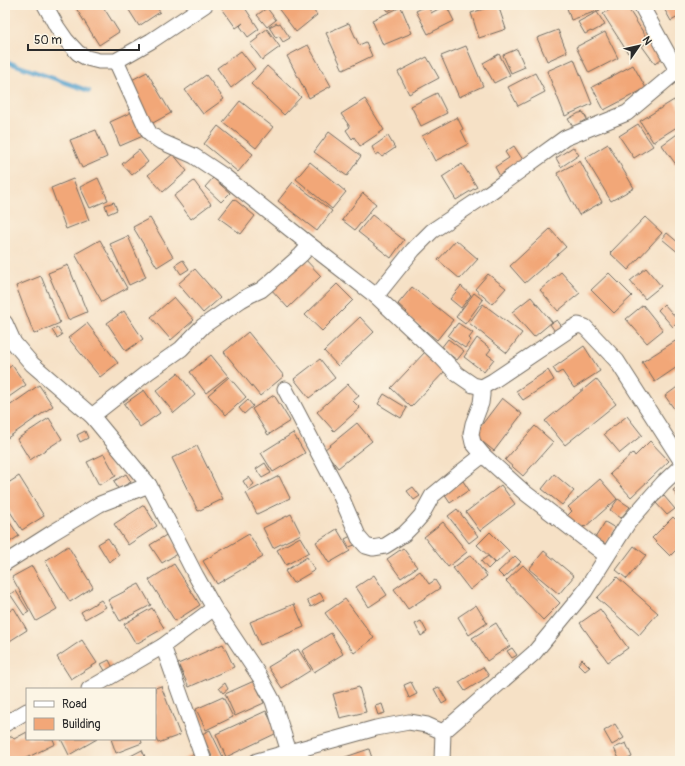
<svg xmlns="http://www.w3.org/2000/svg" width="685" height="766" viewBox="0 0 685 766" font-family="Pangolin,sans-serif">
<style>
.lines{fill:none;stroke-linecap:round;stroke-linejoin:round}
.stream{stroke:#57a3cf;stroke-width:4.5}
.building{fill:#f2a778}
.minor-casing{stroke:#726b61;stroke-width:17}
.minor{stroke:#fff;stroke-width:15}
</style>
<rect width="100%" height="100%" fill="#fcf5e5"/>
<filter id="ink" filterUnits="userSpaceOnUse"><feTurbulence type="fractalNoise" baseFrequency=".025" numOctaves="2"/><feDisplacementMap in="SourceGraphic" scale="8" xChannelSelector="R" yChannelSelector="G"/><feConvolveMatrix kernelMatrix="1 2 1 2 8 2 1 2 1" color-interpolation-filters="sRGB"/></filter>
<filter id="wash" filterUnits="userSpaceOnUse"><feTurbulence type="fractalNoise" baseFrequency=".012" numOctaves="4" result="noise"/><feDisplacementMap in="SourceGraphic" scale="16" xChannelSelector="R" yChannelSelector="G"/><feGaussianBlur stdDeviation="0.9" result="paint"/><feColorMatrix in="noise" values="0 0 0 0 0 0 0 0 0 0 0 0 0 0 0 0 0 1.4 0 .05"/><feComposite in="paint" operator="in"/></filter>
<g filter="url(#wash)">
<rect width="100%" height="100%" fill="#f6e1c6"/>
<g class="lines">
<polyline class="stream" points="5,61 89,91"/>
</g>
<g id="blocks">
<g class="building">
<polygon points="74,5 102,5 119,32 99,45"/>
<polygon points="131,5 155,5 160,12 139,26 127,7"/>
<polygon points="224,5 249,5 245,8 259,29 248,37 240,26 243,23 236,28 221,7"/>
<polygon points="280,5 309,5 317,15 296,32 277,7"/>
<polygon points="384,5 399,5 388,11"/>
<polygon points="428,5 431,13 446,5 454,21 428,34 416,11"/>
<polygon points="496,5 498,5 506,29 479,38 471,13"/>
<polygon points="566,5 598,5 600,10 571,20"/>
<polygon points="617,5 626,5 648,40 628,53 603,14"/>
<polygon points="662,5 680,5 680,16 671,21"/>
<polygon points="401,7 412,33 383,45 372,20"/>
<polygon points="267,8 276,20 267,27 257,15"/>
<polygon points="597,12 605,25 592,32 591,31 585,34 578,22"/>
<polygon points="277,23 278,24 280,23 290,38 283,42 279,36 276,38 269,27"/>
<polygon points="349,23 359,45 366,42 372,56 343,70 326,33"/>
<polygon points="267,29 280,47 262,60 250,44 258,38 257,36"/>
<polygon points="558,30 567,52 547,61 537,38"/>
<polygon points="605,32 618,58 589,73 576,47"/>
<polygon points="651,40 663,57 655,64 642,46"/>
<polygon points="308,45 331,86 309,98 287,56"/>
<polygon points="466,46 483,86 459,97 441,56"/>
<polygon points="517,49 525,67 511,73 503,55"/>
<polygon points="241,51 255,69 231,88 217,68"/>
<polygon points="499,54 510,75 494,83 483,63"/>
<polygon points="427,57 439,78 409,94 398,72"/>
<polygon points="574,59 592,104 565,116 547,71"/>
<polygon points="633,65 646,88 604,110 592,87"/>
<polygon points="267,66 301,97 284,115 251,84"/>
<polygon points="147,72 171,113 151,124 128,82"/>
<polygon points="535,73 545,92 518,106 508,87"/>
<polygon points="206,75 224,99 203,114 185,90"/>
<polygon points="437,93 447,113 421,126 411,106"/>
<polygon points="365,99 384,130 360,146 354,137 352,139 346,130 350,127 341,114"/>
<polygon points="674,100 680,110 680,125 653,142 640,121"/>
<polygon points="240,101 273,127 256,148 223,122"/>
<polygon points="132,112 143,136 120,146 110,122"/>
<polygon points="583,112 587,119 573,127 568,119 579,113 580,113"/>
<polygon points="457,117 463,129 461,130 468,144 435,161 422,136"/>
<polygon points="638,124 653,146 634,158 619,136"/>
<polygon points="218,126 253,154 238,172 204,144"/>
<polygon points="96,130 107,157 82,168 70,140"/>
<polygon points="329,132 361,156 347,176 314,152"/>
<polygon points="680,132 680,164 677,166 662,145"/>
<polygon points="388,136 395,148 382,157 379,153 376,155 372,147"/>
<polygon points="608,144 634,188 611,201 585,158"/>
<polygon points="514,146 525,163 501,178 495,167 509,158 505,152"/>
<polygon points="573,147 579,155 561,167 556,158"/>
<polygon points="139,150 148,162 132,175 122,164"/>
<polygon points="173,154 187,171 163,192 148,175"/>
<polygon points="580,161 602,202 579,215 557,173"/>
<polygon points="310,162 346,192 332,209 296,179"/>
<polygon points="462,164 477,187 456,200 442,177"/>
<polygon points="98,178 108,200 90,208 80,187"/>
<polygon points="213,178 230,193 221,202 205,187"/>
<polygon points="73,179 89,220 66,229 51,188"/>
<polygon points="194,181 211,204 191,219 174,196"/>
<polygon points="293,182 332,211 317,231 278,201"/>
<polygon points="363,193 376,204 355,230 342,220"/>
<polygon points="234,199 255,216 241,234 219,218"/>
<polygon points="114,202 117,210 108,214 105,205"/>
<polygon points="372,215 404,240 391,258 358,232"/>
<polygon points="645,217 662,233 628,270 610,253"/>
<polygon points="150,218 173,257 157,267 133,227"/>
<polygon points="550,229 566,247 525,283 510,266"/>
<polygon points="667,233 680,244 680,254 662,239"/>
<polygon points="128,236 146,277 129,285 110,244"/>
<polygon points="100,240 127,288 102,302 75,254"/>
<polygon points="456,240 478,259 460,279 438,260"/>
<polygon points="303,257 321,276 288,308 270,288"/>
<polygon points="183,260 189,269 181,274 175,265"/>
<polygon points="68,265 87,312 68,320 48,273"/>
<polygon points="646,268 661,286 645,299 630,281"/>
<polygon points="195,269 220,298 203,313 178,284"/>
<polygon points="561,272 580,293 558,311 540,290"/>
<polygon points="609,273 632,296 614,313 591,290"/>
<polygon points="488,274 506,288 492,304 475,289"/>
<polygon points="41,276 60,323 34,334 16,286"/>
<polygon points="337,284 353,300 322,331 305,315"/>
<polygon points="461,286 471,295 461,308 450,299"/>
<polygon points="412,287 453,320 437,340 405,314 407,312 398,304"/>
<polygon points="474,293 483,300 465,324 456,317"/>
<polygon points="174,297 194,320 171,340 151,317"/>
<polygon points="531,297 552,322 534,337 512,312"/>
<polygon points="483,304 522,333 507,353 469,323"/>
<polygon points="664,304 679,321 673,327 658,310"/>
<polygon points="643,305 663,330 647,343 626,319"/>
<polygon points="124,311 143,339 126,351 107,323"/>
<polygon points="360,317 374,332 338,366 324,351"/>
<polygon points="557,320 563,328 556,333 550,324"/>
<polygon points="87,323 118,363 100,377 68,338"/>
<polygon points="458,323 473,333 469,338 471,340 465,348 448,336"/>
<polygon points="57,327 62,335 57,338 52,330"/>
<polygon points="248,332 284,376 260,396 224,352"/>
<polygon points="477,338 491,349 487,354 494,359 484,372 464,357"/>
<polygon points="680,338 680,365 655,382 642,362"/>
<polygon points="448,339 464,351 457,360 441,348"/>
<polygon points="584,346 600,371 574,388 562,371 557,374 553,368"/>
<polygon points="426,351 446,370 411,407 391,388"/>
<polygon points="211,355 228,376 206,393 190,372"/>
<polygon points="320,359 335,378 309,398 294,379"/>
<polygon points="12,365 26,385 6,399 5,398 5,371"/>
<polygon points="548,370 554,380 523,400 516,391"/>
<polygon points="178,373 195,395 174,413 156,391"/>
<polygon points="229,377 246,397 226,415 208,395"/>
<polygon points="596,379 616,404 565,445 545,421"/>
<polygon points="348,384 359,396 353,401 360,408 334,431 317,412"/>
<polygon points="39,385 53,406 6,439 5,438 5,409"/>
<polygon points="680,385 680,417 665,396"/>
<polygon points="144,390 160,413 140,427 124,404"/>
<polygon points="384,394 407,408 401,418 378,404"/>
<polygon points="274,395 290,421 268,435 252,409"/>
<polygon points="502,398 522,414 494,451 474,435"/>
<polygon points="248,400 253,406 244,414 239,408"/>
<polygon points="627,416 642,435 620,453 604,434"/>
<polygon points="49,418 62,439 30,460 17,439"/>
<polygon points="357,423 372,441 338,468 324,450"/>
<polygon points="535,426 553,442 523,476 505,460"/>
<polygon points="85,431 88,438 80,442 77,435"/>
<polygon points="293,433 305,453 273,472 261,453"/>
<polygon points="650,441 669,461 631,497 610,474 633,453 635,456"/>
<polygon points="197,446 223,499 198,511 172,458"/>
<polygon points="104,454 116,476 99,485 87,462"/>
<polygon points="265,463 271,473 262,478 256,469"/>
<polygon points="126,474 131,482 118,489 114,481"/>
<polygon points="554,474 574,491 562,505 542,489"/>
<polygon points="19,476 44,516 22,530 5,504 5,485"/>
<polygon points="279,476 290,498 257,514 246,493"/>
<polygon points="249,477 254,484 248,489 243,481"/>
<polygon points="600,479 617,499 585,527 584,526 581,529 574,521 572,523 566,517 572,511 568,507"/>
<polygon points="463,481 469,490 450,503 444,494"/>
<polygon points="501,485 515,504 480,531 466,512"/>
<polygon points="680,485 680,496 678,497 673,490"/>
<polygon points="413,487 420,496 414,500 407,491"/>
<polygon points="664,496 675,509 667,515 656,503"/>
<polygon points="618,499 630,507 621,518 610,510"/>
<polygon points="144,505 157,526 128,545 114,524"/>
<polygon points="457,509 478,536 469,543 448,516"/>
<polygon points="291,514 301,534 273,548 263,528"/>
<polygon points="5,515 19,536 5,545"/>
<polygon points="673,517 680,524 680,546 670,556 652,538"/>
<polygon points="443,522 467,552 448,567 424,537"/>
<polygon points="605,522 615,528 606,544 595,538"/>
<polygon points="337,529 350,551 329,563 316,542"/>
<polygon points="490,532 509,551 496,563 477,545"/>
<polygon points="168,534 180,552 162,563 150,545"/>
<polygon points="249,534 263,557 217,584 203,561"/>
<polygon points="351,536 355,545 349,547 345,539"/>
<polygon points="300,537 309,552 286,565 277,550"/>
<polygon points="108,538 119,555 109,562 98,544"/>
<polygon points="68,546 93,587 70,602 45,561"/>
<polygon points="634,546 646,555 627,579 616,570"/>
<polygon points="403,548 417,567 401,578 387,559"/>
<polygon points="544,551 574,576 559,594 529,569"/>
<polygon points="471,555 487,576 470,590 453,568"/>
<polygon points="488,556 494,563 488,569 481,561"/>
<polygon points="515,556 521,562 504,578 498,572"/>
<polygon points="307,557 315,570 293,583 285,571"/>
<polygon points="174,564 200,605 175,621 149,580"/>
<polygon points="523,565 560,603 543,620 506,581"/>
<polygon points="32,566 57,609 36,621 12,577"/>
<polygon points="420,571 429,584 435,580 440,588 408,609 394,589"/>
<polygon points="374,575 387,595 369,607 356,587"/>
<polygon points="617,577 658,613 639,635 597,598"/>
<polygon points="139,584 151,605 120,621 108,600"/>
<polygon points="16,591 29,612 24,615 10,594"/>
<polygon points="320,593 324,600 311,607 307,600"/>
<polygon points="345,599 374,638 354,653 325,613"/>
<polygon points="101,600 106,607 85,619 81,612"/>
<polygon points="294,604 304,627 260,645 250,622"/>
<polygon points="476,605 487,623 469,635 458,617"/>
<polygon points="14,608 27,630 5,644 5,614"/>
<polygon points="152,608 164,628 136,644 124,624"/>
<polygon points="600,609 628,648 608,662 580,623"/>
<polygon points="421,621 427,632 421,636 415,624"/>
<polygon points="496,623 510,646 487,661 472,638"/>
<polygon points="331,633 343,654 314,672 302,651"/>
<polygon points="82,640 97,663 71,679 57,657"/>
<polygon points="223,644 234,667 189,687 178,664"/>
<polygon points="512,648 517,655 512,658 507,651"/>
<polygon points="298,649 311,670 282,688 268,667"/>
<polygon points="582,659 590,667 585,671 578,664"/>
<polygon points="109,660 114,670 107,674 101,664"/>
<polygon points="483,667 489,676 465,691 459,682"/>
<polygon points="254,681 264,703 235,716 225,694"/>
<polygon points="411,682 417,694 409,698 404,685"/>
<polygon points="225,683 228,689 223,693 219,688"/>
<polygon points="161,686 180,735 158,743 155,737 155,688"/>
<polygon points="359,687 366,712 340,718 333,694"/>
<polygon points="439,687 447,701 442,704 434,689"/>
<polygon points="223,697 233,717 206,730 196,709"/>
<polygon points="382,704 385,713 378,715 375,706"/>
<polygon points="266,711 277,733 226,757 216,734"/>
<polygon points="615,724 624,738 612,745 604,731"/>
<polygon points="210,730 223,757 214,761 202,734"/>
<polygon points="27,732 27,739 53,739 55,744 20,761 9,761 5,753 5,740 12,736 14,739"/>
<polygon points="61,739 97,739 69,755"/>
<polygon points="111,739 141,739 142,743 116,753"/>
<polygon points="626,743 632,757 623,761 620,761 614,748"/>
<polygon points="369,749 373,761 334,761"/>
<polygon points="142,750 147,761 121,761"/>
<polygon points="194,754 197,761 179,761"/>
</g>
</g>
</g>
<g filter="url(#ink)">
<use href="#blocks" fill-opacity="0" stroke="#726b61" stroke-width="1"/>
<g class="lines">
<defs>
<g id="minor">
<polyline points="45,5 57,27 66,40 78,53 87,58 99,61 116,61 151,41 205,5"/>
<polyline points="641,5 680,76"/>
<polyline points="116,61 146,127 150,134 160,141 194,156 224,176 310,245 376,296 442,358 457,374 473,385 482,387 493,381 569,330 578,325 585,327 617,361 680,459"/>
<polyline points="376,296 413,250 432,231 489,193 565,138 627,113 677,71"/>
<polyline points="5,323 14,343 32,364 92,416 149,485 175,535 196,576 214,608 260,677 273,701 289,752"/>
<polyline points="482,387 482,395 481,403 473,424 471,434 473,443 483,455 524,492 607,556"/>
<polyline points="285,389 339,492 359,538 366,546 373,548 385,546 404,534 413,525 421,516 432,496 460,473 483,455"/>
<polyline points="92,416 148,372 181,349 203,326 241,300 250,295 261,290 267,285 301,255 310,245"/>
<polyline points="5,563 52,533 100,504 149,485"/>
<polyline points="163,646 204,761"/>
<polyline points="89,689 163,646 214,608"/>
<polyline points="5,724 27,711"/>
<polyline points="257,761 376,728 409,722 427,725 443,732"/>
<polyline points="442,761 443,732 534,653 585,591 628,523 663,483 680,467"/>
</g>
</defs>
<use href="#minor" class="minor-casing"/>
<use href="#minor" class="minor"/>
</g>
</g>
<rect width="685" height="766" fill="none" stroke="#fcf5e5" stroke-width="20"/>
<rect x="26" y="688" width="130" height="52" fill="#fcf5e5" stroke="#a8a49b"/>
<rect x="34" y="701" width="20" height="6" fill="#ffffff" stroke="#a8a49b"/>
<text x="62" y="708" font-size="12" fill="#2b2b2b">Road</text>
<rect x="34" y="718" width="20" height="12" fill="#f2a778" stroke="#a8a49b"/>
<text x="62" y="728" font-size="12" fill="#2b2b2b">Building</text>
<g transform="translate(639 46) rotate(56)" stroke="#fcf5e5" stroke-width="3" paint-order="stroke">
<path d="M0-3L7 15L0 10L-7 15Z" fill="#2b2b2b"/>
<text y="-6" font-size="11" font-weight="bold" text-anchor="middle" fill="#2b2b2b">N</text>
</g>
<path d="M28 44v6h111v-6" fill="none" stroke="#2b2b2b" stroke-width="2"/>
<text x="34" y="44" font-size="12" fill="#2b2b2b" stroke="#fcf5e5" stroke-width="3" paint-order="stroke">50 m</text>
</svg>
